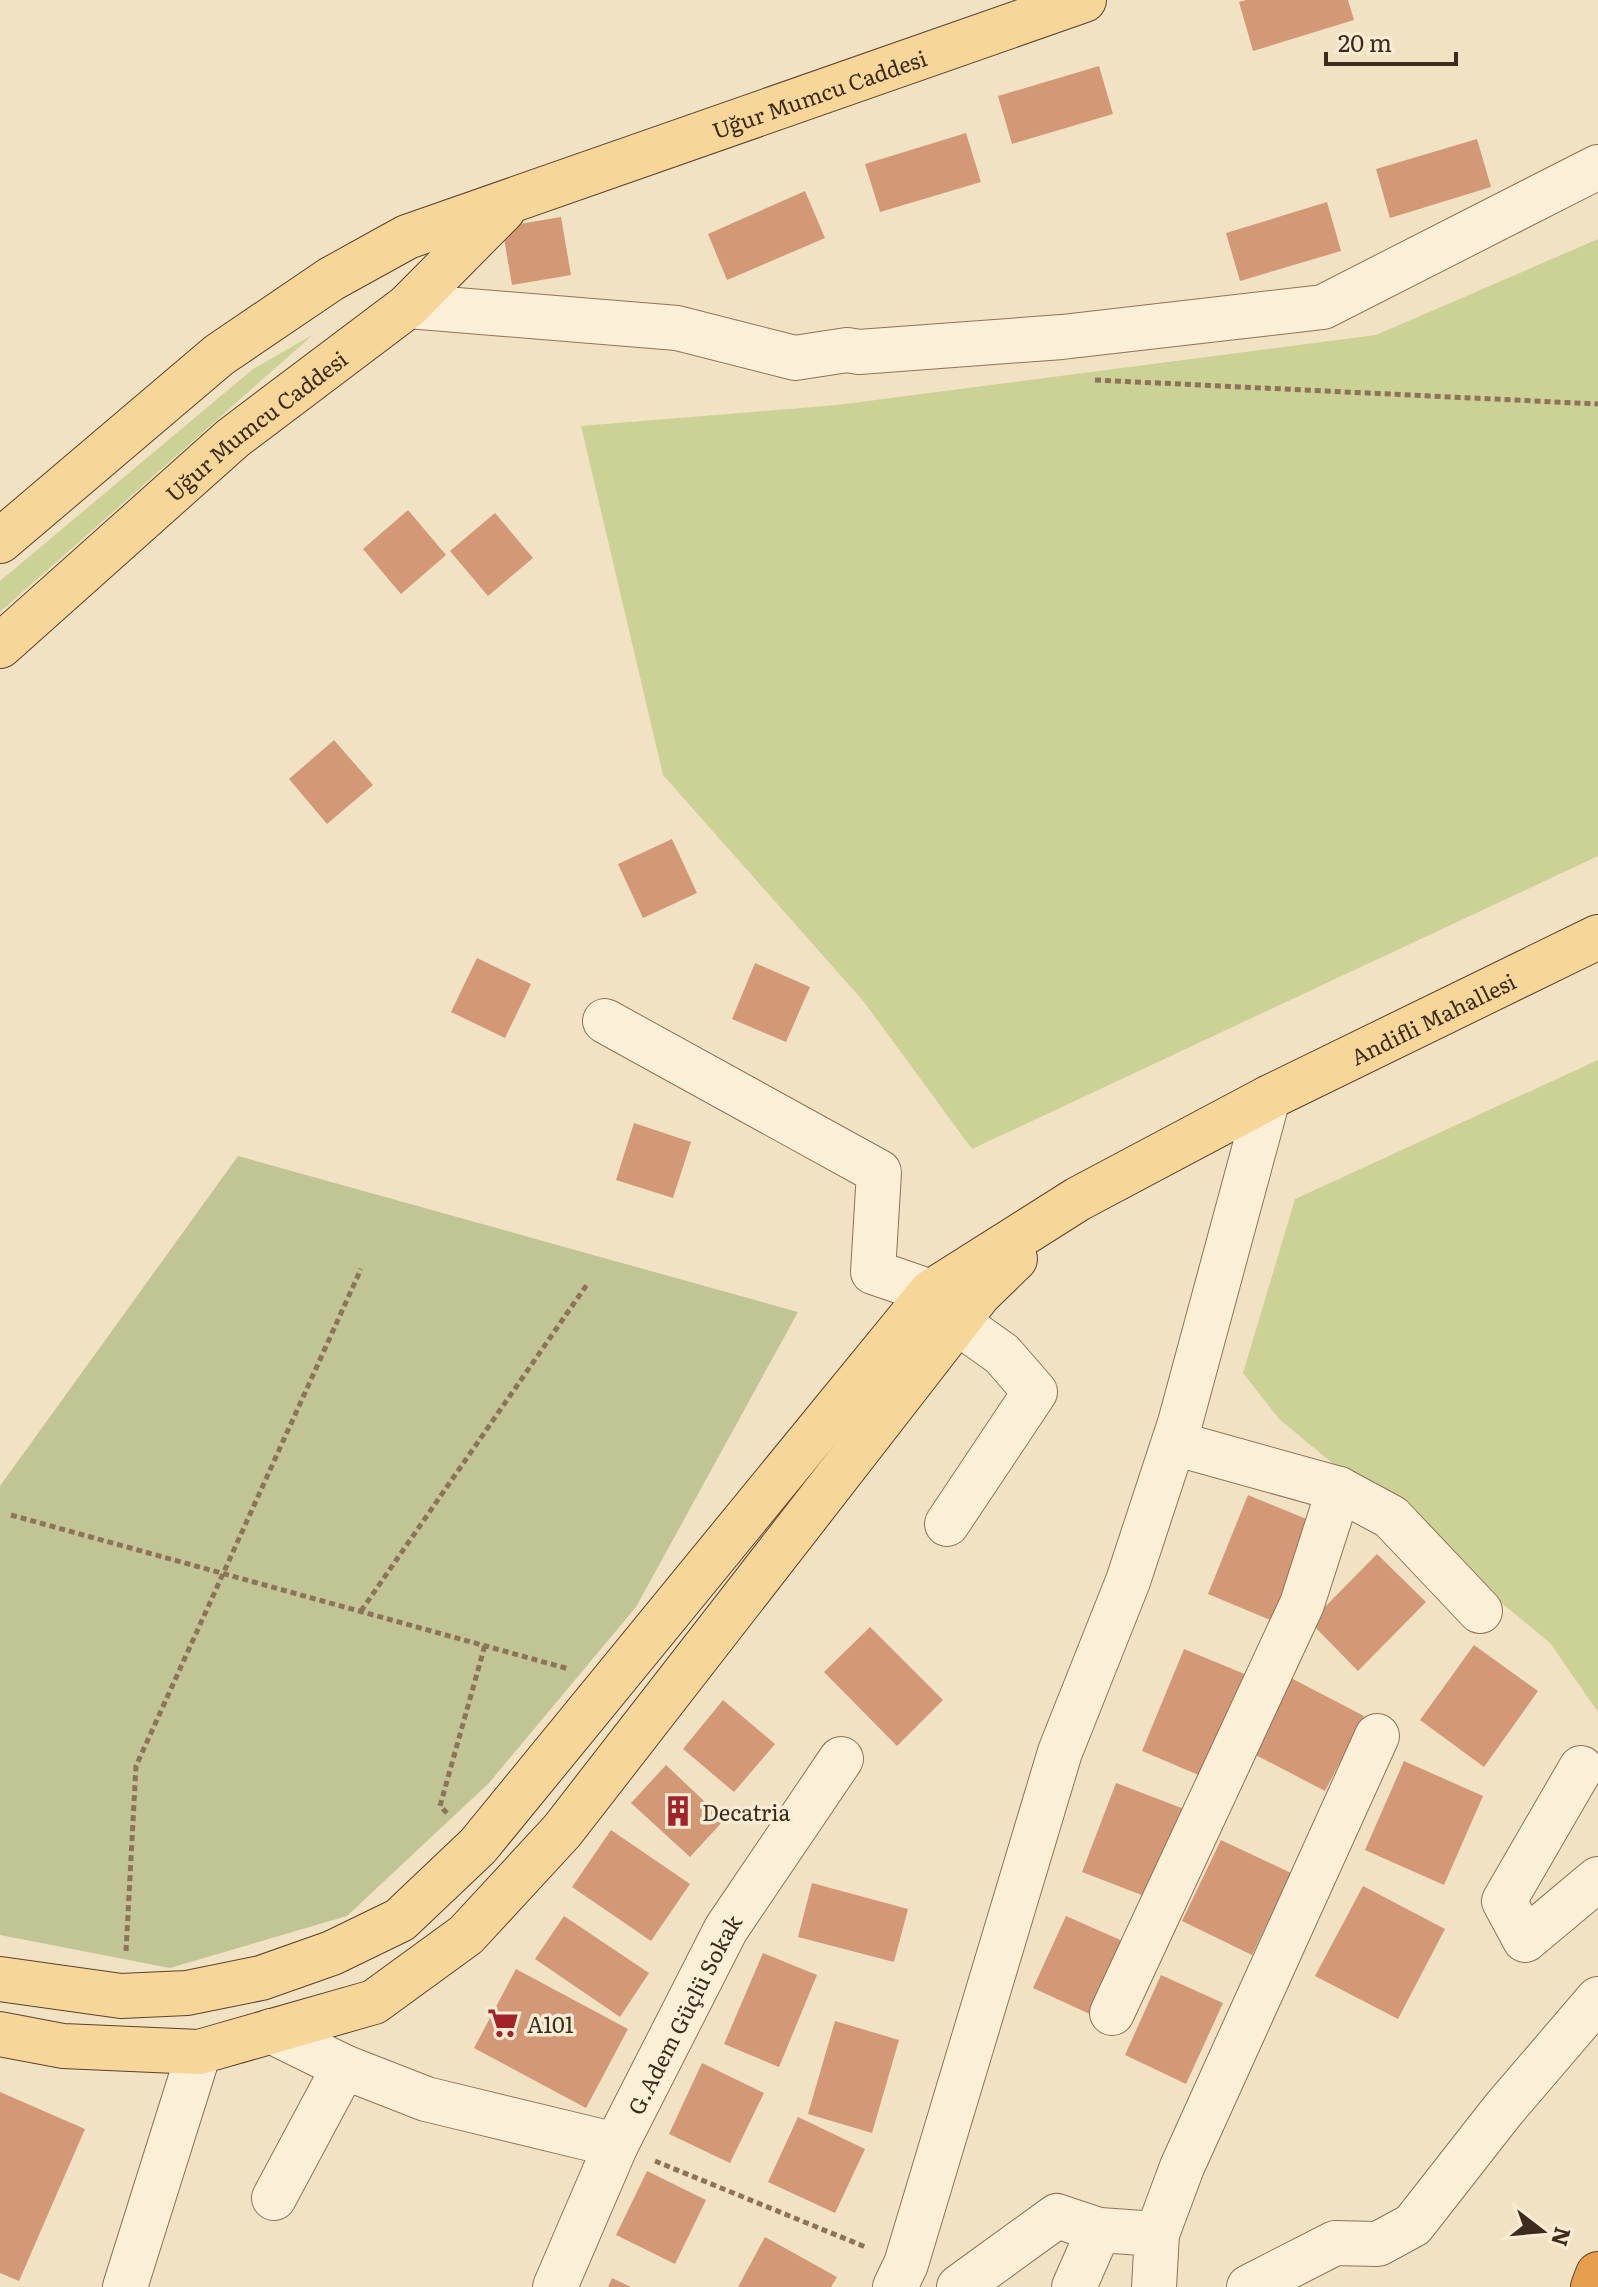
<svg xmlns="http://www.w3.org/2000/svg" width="1598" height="2287" viewBox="0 0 1598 2287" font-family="Literata,serif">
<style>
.green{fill:#ccd196}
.cemetery{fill:#c1c596}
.building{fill:#d39977}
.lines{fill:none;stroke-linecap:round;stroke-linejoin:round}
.minor-casing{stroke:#8e7358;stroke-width:46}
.major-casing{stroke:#5b412d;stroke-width:46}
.highway-casing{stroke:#5b412d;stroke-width:46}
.path{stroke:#8e7358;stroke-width:5;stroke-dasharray:6 4;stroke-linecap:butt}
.minor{stroke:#fbefd8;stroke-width:44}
.major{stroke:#f7d699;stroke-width:44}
.highway{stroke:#e79e4f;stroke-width:44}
.labels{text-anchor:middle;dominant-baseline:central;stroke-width:7;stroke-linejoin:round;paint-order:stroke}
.street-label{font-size:22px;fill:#3d2b1e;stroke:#f8ecd4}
.poi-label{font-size:22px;fill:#3d2b1e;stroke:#f8ecd4;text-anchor:start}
</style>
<rect width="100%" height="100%" fill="#f2e2c4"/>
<g class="green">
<polygon points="1598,239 1598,856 972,1149 864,1002 663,775 581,426 837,405 1376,335"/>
<polygon points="314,334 0,612 0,581 253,369"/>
<polygon points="1598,1060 1598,1712 1550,1643 1279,1419 1243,1373 1295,1199"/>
</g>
<polygon class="cemetery" points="238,1156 798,1312 636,1607 489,1783 347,1916 170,1968 0,1935 0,1486"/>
<g class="building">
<polygon points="1246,0 1348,0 1354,20 1253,51 1239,2"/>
<polygon points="1099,66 1113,114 1012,144 998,96"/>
<polygon points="966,133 981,182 880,212 865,164"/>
<polygon points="1477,139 1491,187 1390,218 1376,169"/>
<polygon points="805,191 825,238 727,280 708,234"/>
<polygon points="1327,202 1341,251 1240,281 1226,233"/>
<polygon points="561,217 571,275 512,285 502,227"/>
<polygon points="408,510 446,555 401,594 363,549"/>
<polygon points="495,513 533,558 488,596 450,551"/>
<polygon points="334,740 373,785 327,824 289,779"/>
<polygon points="672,839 697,893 643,918 618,864"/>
<polygon points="477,958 531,984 505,1038 451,1012"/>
<polygon points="755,963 810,987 786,1042 732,1019"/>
<polygon points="634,1123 691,1142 673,1198 616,1180"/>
<polygon points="1248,1495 1316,1523 1275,1622 1208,1594"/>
<polygon points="1377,1554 1426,1602 1358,1671 1310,1622"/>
<polygon points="870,1627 943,1700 897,1746 824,1672"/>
<polygon points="1474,1645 1538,1691 1484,1767 1420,1720"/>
<polygon points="1184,1649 1252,1677 1208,1779 1142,1751"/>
<polygon points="1291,1678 1364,1716 1325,1791 1252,1753"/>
<polygon points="723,1700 775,1744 734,1792 683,1749"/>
<polygon points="1404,1761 1483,1796 1444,1885 1365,1850"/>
<polygon points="666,1765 724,1820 690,1857 631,1803"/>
<polygon points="1116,1783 1187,1810 1152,1899 1082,1872"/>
<polygon points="611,1830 690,1884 651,1941 572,1887"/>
<polygon points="1221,1840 1291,1873 1252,1955 1182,1921"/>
<polygon points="812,1883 908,1909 894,1962 798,1937"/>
<polygon points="1363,1886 1445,1929 1398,2019 1315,1976"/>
<polygon points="564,1916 649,1973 620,2017 535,1959"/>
<polygon points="1066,1916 1125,1942 1092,2015 1033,1988"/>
<polygon points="763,1953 817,1975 779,2067 724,2044"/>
<polygon points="516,1969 628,2029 586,2108 474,2048"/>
<polygon points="1161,1975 1223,2003 1186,2084 1125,2055"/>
<polygon points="835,2021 899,2040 872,2133 808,2114"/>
<polygon points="702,2063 764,2093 730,2163 669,2134"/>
<polygon points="0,2092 85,2129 19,2281 0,2273"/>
<polygon points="798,2117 865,2149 835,2213 768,2182"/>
<polygon points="647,2171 706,2200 675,2264 616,2235"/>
<polygon points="765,2237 837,2277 831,2287 738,2287"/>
<polygon points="612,2278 631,2287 608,2287"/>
</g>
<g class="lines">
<defs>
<g id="minor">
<polyline points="408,306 677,328 795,358 847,350 859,352 1062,337 1323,307 1598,167"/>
<polyline points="605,1021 879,1172 873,1272 931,1292"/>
<polyline points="1174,1443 1339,1489 1391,1517 1480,1611"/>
<polyline points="947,1524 1035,1392 1002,1354 957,1322"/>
<polyline points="1581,1768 1504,1901 1525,1940 1598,1879"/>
<polyline points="1112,2013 1302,1604 1339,1489"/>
<polyline points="271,2031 344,2067 426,2099 616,2145"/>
<polyline points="274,2198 344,2067"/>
<polyline points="1157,2234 1182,2167 1377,1736"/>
<polyline points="125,2287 199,2052"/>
<path id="s1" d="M555 2287 616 2145 726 1929 841 1759"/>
<polyline points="895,2287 906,2264 1060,1752 1128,1581 1180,1423 1268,1098"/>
<polyline points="959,2287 1057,2216 1099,2230 1157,2234 1154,2287"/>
<polyline points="1074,2287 1099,2230"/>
<polyline points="1249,2287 1335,2243 1378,2244 1413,2225 1503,2110 1598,1999"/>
</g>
<g id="major">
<path id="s2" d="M0 541 219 355 331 279 407 237 1084 0"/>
<path id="s3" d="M0 646 233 438 408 306 503 210"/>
<path id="s4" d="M0 1979 121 1996 187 1993 261 1978 332 1953 400 1920 478 1846 931 1292 1078 1199 1268 1098 1598 937"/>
<polyline points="0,2034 63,2046 199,2052 374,2002 466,1935 562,1831 979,1294 1015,1259"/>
</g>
<polyline id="highway" points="1593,2287 1598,2274"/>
</defs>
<use href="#minor" class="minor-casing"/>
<use href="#major" class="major-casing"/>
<use href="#highway" class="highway-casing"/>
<g class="path">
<polyline points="1095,380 1598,404"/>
<polyline points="11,1515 569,1669"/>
<polyline points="361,1611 588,1283"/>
<polyline points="447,1813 440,1806 485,1645"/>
<polyline points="126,1951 136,1766 361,1269"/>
<polyline points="655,2161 868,2248"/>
</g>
<use href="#minor" class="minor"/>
<use href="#major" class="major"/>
<use href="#highway" class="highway"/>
</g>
<defs>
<symbol id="building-bare" viewBox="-9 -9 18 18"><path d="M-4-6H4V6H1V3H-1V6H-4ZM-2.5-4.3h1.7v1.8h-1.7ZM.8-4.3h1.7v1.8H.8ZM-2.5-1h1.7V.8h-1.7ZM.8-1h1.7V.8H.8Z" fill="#a2242a" stroke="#f8ecd4" stroke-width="2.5" paint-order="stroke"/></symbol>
<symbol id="supermarket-bare" viewBox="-9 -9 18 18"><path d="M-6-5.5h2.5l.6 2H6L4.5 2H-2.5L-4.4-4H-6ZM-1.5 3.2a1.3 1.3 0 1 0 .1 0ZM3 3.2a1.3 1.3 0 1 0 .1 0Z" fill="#a2242a" stroke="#f8ecd4" stroke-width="2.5" paint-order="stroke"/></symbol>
</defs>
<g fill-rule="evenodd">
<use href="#building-bare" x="656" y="1789" width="44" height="44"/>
<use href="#supermarket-bare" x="481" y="2001" width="44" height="44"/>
</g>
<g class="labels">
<g class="street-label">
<text stroke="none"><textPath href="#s2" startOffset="946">Uğur Mumcu Caddesi</textPath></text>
<text stroke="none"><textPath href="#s3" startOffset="338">Uğur Mumcu Caddesi</textPath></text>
<text stroke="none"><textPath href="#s4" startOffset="1810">Andifli Mahallesi</textPath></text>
<text stroke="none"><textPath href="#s1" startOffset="302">G.Adem Güçlü Sokak</textPath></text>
</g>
<g class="poi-label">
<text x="702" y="1811">Decatria</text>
<text x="527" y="2023">A101</text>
</g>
</g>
<g transform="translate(1542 2231) rotate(106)" stroke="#f8ecd4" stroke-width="6" paint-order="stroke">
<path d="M0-6L14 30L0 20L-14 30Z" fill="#3d2b1e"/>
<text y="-12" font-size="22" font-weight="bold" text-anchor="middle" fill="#3d2b1e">N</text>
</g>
<path d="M1326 52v12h130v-12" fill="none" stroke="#3d2b1e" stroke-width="4"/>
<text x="1338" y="52" font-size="24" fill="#3d2b1e" stroke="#f8ecd4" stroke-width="6" paint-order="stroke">20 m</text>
</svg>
